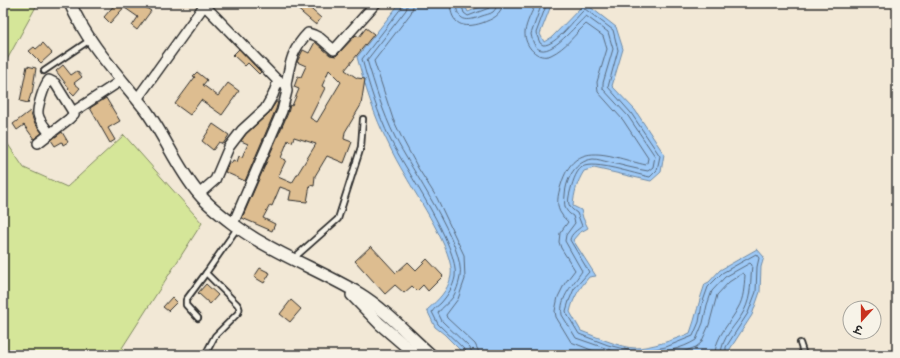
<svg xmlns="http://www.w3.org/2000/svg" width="900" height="358" viewBox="0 0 900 358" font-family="'Balsamiq Sans','Playpen Sans Deva',sans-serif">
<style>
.green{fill:#d5e699;stroke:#808862}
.water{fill:#9dc9f7;stroke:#6f8aa5}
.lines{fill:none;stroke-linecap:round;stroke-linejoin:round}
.shore{stroke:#596a7d;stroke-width:1}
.building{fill:#ddbd90;stroke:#2b2b2b;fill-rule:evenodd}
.service-casing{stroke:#2b2b2b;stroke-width:8}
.minor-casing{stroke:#2b2b2b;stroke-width:12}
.tertiary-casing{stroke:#2b2b2b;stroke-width:14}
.service{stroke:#f7f3e8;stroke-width:4.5}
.minor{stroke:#f7f3e8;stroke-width:9}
.tertiary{stroke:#f7f3e8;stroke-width:11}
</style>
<rect width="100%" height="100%" fill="#f2e8d6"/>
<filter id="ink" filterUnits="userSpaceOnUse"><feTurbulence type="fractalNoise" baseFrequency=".025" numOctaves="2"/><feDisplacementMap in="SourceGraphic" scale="8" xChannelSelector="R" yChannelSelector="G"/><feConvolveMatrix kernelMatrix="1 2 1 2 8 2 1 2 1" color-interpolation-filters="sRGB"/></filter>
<g filter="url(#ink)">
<g class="green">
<polygon points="3,3 38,3 3,67"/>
<polygon points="124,135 202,223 122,348 132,355 3,355 3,137 24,168 67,187"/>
</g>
<path class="water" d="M400 3H464L468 12 490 3H552L540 34 544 42 552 37 585 3 616 27 623 49 612 86 635 110 664 154 661 172 651 181 594 168 584 171C577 182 574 193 573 206L581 210 583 218 588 228 579 233 573 240 596 276 589 277C579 289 573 298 570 312L581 331C595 336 621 348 635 348 650 348 677 339 690 333 696 317 699 300 705 284L709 282 720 270 757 249 764 257 761 267 760 292 752 315 730 349V355H465L444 334 435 327 427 310C438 300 448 291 451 276 455 252 417 197 405 175 399 165 393 154 388 143 374 116 365 86 357 57Z"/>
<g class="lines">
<g class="shore">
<path d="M403 3 402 7 362 59C369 86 378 114 390 139 405 169 460 247 455 277 453 287 448 295 441 303 438 306 434 308 432 312L438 324 466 351 467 355"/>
<path d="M408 3 406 10 367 60C375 86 383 113 395 137 410 168 466 246 460 277 459 283 456 292 453 297 449 303 442 307 438 313L442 321 470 348 473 355"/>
<polyline points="414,3 411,13 374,61 393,119 401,136 418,168 437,198 464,255 465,279 458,299 446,315 447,318 475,344 478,350 479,355"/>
<path d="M450 3C451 25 463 29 482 23 492 19 502 16 503 3"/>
<path d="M456 3C457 22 467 22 482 16 485 15 490 14 493 12 496 9 497 6 497 3"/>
<polyline points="461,3 464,13 468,16 489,8 492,3"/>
<path d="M536 3C532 12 526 23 525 32 524 46 538 61 551 55 566 48 575 34 586 24L603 36 607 49 597 82 598 92 623 120 648 158 647 163 646 165C610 157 575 137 561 185 558 194 555 207 562 215 563 218 566 219 568 222L560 233 559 242 561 248 575 270 565 283 558 297 555 311 556 317 571 342 604 355"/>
<path d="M542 3 531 34C538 75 574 26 586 16L608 32 613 49 603 83V89L628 116 655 156 653 167 648 171C635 169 621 165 608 162 603 161 598 159 593 159 575 161 566 179 565 195 564 205 564 211 573 216L575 223 566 235 565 241 582 271C574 284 559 297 562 315L576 338 625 355"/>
<path d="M547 3 536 33 540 43 543 45C556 46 575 18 585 9L613 30 618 50 608 87 631 113 660 156 657 170 650 177C634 174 595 160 582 167 575 172 572 185 570 192 567 203 568 207 577 213L582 226C578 230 571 233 570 240L589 272 574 289 569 301 566 311 567 314 579 334 608 345 636 352 666 347 693 336 699 322 702 304 708 287 722 273 756 254 759 258 757 267 756 292 748 313 726 347V355"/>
<path d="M648 355C664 352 682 349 696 340L703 323 707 305 712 291 725 277 750 263 752 265C750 282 752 295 744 311 736 326 721 337 721 355"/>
<path d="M675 355 696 347 701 343 709 325 717 295 729 282 743 273 745 275C744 287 744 298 738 308 730 324 715 336 715 355"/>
</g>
</g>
<g class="building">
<polygon points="116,3 128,3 110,23 104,17"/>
<polygon points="129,3 139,3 151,11 137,30 132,26 138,17 125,8"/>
<polygon points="298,3 304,3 321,18 316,25 295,7"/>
<path d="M366 28 374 34 345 70 357 78 365 79 361 105 345 132 344 139 352 142 344 163 327 156 315 176 314 186 310 185 307 202 289 200 291 191 280 187 272 206 270 205 263 218 275 224 272 231 242 218 288 113 290 105 292 106 299 89 294 87 298 76 301 77 306 66 297 62 303 50 309 53 315 42 330 55 336 56 356 35 359 37ZM329 70 341 82 317 122 310 118 325 88 322 86ZM294 137 316 144 292 183 278 177 286 160 281 158 288 140 292 142Z"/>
<polygon points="43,43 52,53 41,63 29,51 34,47 36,49"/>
<polygon points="239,49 261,72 259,74 248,63 245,66 233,55"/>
<polygon points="63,65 71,75 77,71 82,77 74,83 80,88 74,95 68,89 69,88 56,71"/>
<polygon points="27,66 36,68 32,94 31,94 28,103 20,101"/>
<polygon points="197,72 207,80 203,85 218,96 228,83 239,91 222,115 201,100 190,115 175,104 195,77 193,76"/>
<polygon points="106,98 120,121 108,128 115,140 110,143 90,108"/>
<polygon points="276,102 278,102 276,109 245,181 225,172 229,163 231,164 233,160 237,162 239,156 242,157 248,144 241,141 246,134 269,113"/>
<polygon points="30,111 34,122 42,133 34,139 24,125 17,130 13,124"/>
<polygon points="213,124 229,135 223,144 219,142 213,150 202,141"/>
<polygon points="62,132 68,142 63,145 62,142 55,146 51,140"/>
<polygon points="371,246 396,273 408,262 416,270 427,259 443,276 428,291 423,285 417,291 412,286 404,293 395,285 385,294 355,261"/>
<polygon points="260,268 270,273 264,283 254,277"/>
<polygon points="206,284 218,295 210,304 198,293"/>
<polygon points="172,297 177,302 168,311 163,307"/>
<polygon points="291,300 301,309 290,322 280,314"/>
</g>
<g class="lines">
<defs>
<g id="service">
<polyline points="44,71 90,40"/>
<polyline points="294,258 338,219 361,147 363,119"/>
<polyline points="198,318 186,305 186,300 206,273"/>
<polyline points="800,343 804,355"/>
<path d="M205 355 215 336 238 313C240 309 240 308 237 304L206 273 238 227"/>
</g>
<g id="minor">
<polyline points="205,6 278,81"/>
<polyline points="137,99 206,3"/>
<path d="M50 134C46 128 39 121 38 114 37 108 44 85 49 80L55 83 73 112"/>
<polyline points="38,143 69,119 74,114 73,112 122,80"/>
<path d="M199 194 215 180 229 147 242 130 265 109 273 95 278 81 286 84C290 63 292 49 308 33L314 35 320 38 334 50 376 3"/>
<polyline points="233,224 282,111 287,91 286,84"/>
</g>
<g id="tertiary">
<path d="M70 3C87 43 118 75 145 109 165 136 177 168 199 194 208 205 221 215 233 224 272 253 318 269 360 294 386 310 408 335 431 355"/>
<polyline points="352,295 380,324 416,355"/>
</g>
</defs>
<use href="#service" class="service-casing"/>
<use href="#minor" class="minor-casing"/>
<use href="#tertiary" class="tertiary-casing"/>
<use href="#service" class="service"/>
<use href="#minor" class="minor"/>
<use href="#tertiary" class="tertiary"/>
</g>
</g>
<rect width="900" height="358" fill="none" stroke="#f7f3e8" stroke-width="16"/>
<rect x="8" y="8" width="884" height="342" fill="none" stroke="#2b2b2b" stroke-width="1.5" filter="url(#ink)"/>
<g transform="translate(862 320) rotate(201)"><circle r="19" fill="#f7f3e8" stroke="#a5a39c"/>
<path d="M0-3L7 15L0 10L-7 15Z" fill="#c8321e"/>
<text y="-6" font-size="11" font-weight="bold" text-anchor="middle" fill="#2b2b2b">उ</text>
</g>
</svg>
